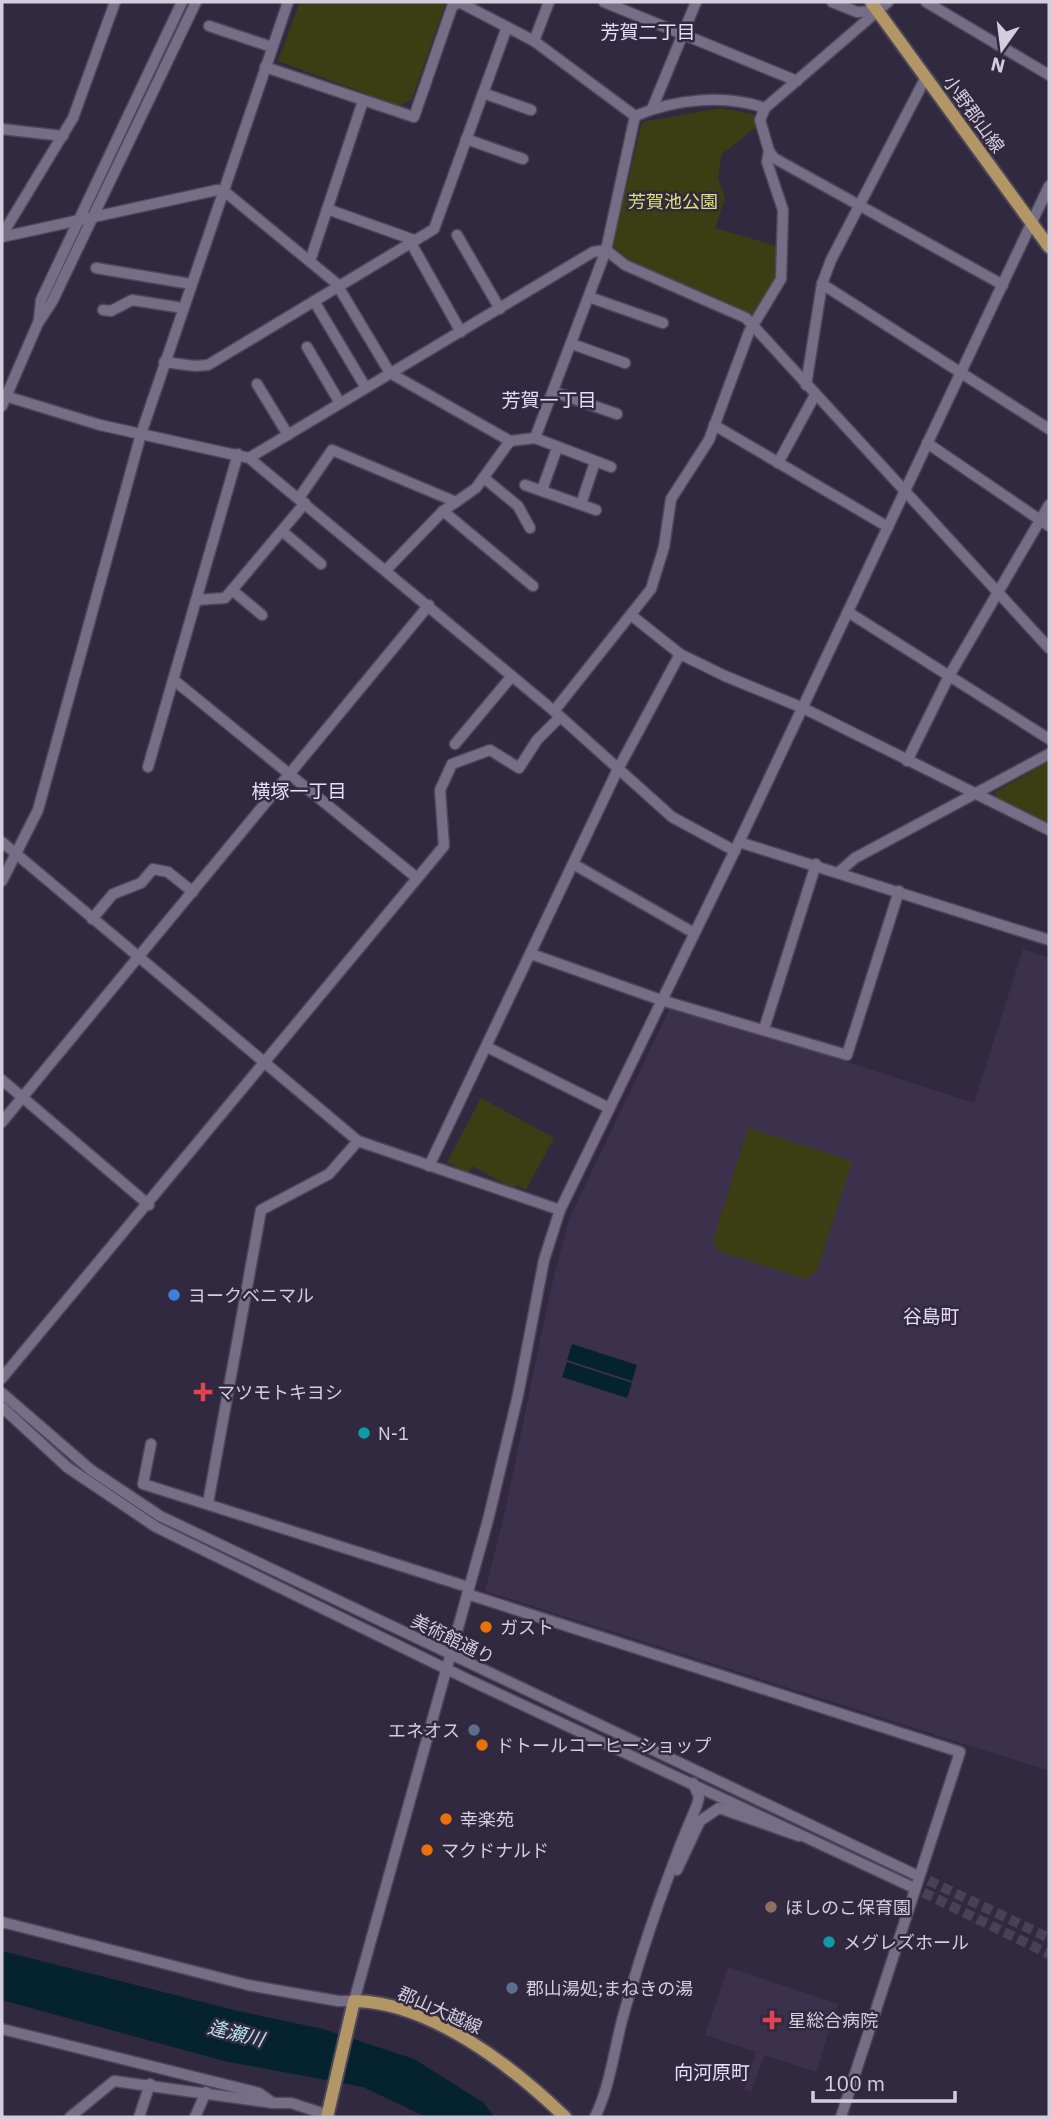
<svg xmlns="http://www.w3.org/2000/svg" width="1051" height="2119" viewBox="0 0 1051 2119" font-family="'IBM Plex Sans','Noto Sans JP',sans-serif">
<style>
.built{fill:#3b314d}
.green{fill:#3b3e12}
.water{fill:#04232e}
.lines{fill:none;stroke-linecap:round;stroke-linejoin:round}
.minor-tunnel{stroke:#494257;stroke-width:10;stroke-dasharray:10 5;stroke-linecap:butt}
.minor-casing{stroke:#4d4759;stroke-width:13}
.major-casing{stroke:#4d4759;stroke-width:16}
.minor{stroke:#766e87;stroke-width:10}
.major{stroke:#b29666;stroke-width:12}
.shop-dot{fill:#3f7fe0;stroke:#31293f;stroke-width:2.5}
.health-dot{fill:#e0444e;stroke:#31293f;stroke-width:2.5}
.culture-dot{fill:#0f9aa8;stroke:#31293f;stroke-width:2.5}
.food-dot{fill:#e8710a;stroke:#31293f;stroke-width:2.5}
.service-dot{fill:#5c6f8a;stroke:#31293f;stroke-width:2.5}
.education-dot{fill:#8d6e63;stroke:#31293f;stroke-width:2.5}
.labels{text-anchor:middle;dominant-baseline:central;stroke-width:5;stroke-linejoin:round;paint-order:stroke}
.street-label{font-size:18px;fill:#d3cedd;stroke:#31293f}
.park-label{font-size:18px;fill:#dae375;stroke:#31293f}
.poi-label{font-size:18px;fill:#d3cedd;stroke:#31293f;text-anchor:start}
.neighbourhood-label{font-size:19px;fill:#e5ddf9;stroke:#31293f}
.water-label{font-size:19px;font-style:italic;fill:#b3e0f3;stroke:#31293f}
</style>
<rect width="100%" height="100%" fill="#31293f"/>
<g class="built">
<polygon points="1023,949 1049,958 1049,1771 485,1591 505,1512 550,1292 569,1219 670,1008 770,1037 974,1103"/>
<polygon points="728,1967 838,2004 816,2072 764,2055 751,2092 744,2089 756,2052 705,2035"/>
</g>
<g class="green">
<polygon points="300,2 446,2 412,99 399,106 278,61"/>
<polygon points="720,108 753,114 757,126 722,154 718,178 725,198 715,228 780,247 781,279 754,319 623,260 614,254 612,247 642,122"/>
<polygon points="1049,761 1049,825 995,797 995,792"/>
<polygon points="481,1098 554,1138 526,1190 517,1185 514,1189 472,1166 468,1173 447,1162"/>
<polygon points="748,1128 852,1161 817,1271 806,1279 718,1251 713,1240"/>
</g>
<g class="water">
<polygon points="572,1344 637,1365 632,1381 567,1360"/>
<polygon points="567,1362 632,1383 627,1398 562,1377"/>
<polygon points="2,1951 238,2011 323,2029 414,2059 484,2103 494,2117 426,2117 363,2087 224,2061 2,2000"/>
</g>
<g class="lines">
<g class="minor-tunnel">
<polyline points="915,1874 1049,1938"/>
<polyline points="910,1886 1049,1954"/>
</g>
<defs>
<g id="minor">
<polyline points="459,2 534,41 635,116"/>
<polyline points="604,2 797,81"/>
<polyline points="832,2 857,12 877,11"/>
<polyline points="926,2 1049,75"/>
<polyline points="209,26 272,47"/>
<polyline points="534,41 549,2"/>
<polyline points="265,67 414,117 452,7 459,2"/>
<polyline points="483,93 531,110"/>
<polyline points="652,109 696,2"/>
<path d="M635 116C675 99 724 94 765 108L888 2"/>
<polyline points="2,129 63,136"/>
<polyline points="466,139 523,159"/>
<polyline points="769,151 774,158 1003,285"/>
<polyline points="327,209 414,240"/>
<polyline points="2,235 73,118 115,2"/>
<polyline points="457,235 500,309"/>
<polyline points="2,237 217,190 224,191 336,283 390,373 510,441 535,438 606,250 635,116"/>
<polyline points="411,243 461,332"/>
<polyline points="606,250 625,265 746,318 1049,648"/>
<polyline points="310,261 363,101"/>
<polyline points="96,268 191,284"/>
<polyline points="822,284 1049,429"/>
<polyline points="589,297 663,323"/>
<polyline points="314,301 366,388"/>
<polyline points="103,310 111,311 132,300 183,308"/>
<polyline points="39,319 41,300 182,2"/>
<polyline points="572,344 625,363"/>
<polyline points="307,347 340,403"/>
<polyline points="164,362 195,366 208,365 434,229 507,27"/>
<polyline points="257,384 288,435"/>
<polyline points="806,385 822,284 831,260 926,77"/>
<polyline points="554,392 617,414"/>
<polyline points="2,395 100,425 249,458 554,711 672,817 735,851"/>
<polyline points="2,406 38,323 52,302 196,2"/>
<polyline points="714,425 888,527"/>
<polyline points="535,438 611,467"/>
<polyline points="927,443 1049,526"/>
<polyline points="249,458 593,252 606,250"/>
<polyline points="778,463 815,395"/>
<polyline points="484,478 518,506 530,528"/>
<polyline points="525,485 596,510"/>
<polyline points="542,490 557,448"/>
<polyline points="299,498 332,450 456,502"/>
<polyline points="581,504 595,462"/>
<polyline points="443,511 533,586"/>
<polyline points="282,531 321,564"/>
<polyline points="386,570 443,511 476,488 510,441"/>
<polyline points="196,600 225,598 232,590"/>
<polyline points="848,612 1049,739"/>
<polyline points="262,615 232,590 305,503"/>
<polyline points="631,615 680,654 725,676 803,708 1049,830"/>
<polyline points="175,681 417,878"/>
<polyline points="554,711 651,589 664,547 671,499 709,440 749,332 781,279 783,210 767,162 769,151 760,120 765,108"/>
<polyline points="455,744 512,676"/>
<polyline points="907,761 949,676 1049,505"/>
<polyline points="148,767 238,454"/>
<polyline points="2,842 358,1141 560,1210"/>
<polyline points="739,842 1049,940"/>
<polyline points="575,865 694,933"/>
<polyline points="839,872 855,858 1049,754"/>
<polyline points="2,881 38,810 141,434 288,2"/>
<polyline points="92,919 113,894 141,883 153,869 168,872 193,892"/>
<polyline points="531,954 661,1000 847,1055 899,891"/>
<polyline points="764,1029 816,864"/>
<polyline points="487,1047 609,1108"/>
<polyline points="2,1080 149,1205"/>
<polyline points="2,1122 429,605"/>
<polyline points="429,1166 617,771 680,654"/>
<polyline points="2,1378 444,846 440,790 452,764 490,750 519,768 537,740 560,717"/>
<polyline points="2,1393 91,1470 160,1516 914,1874"/>
<polyline points="2,1407 67,1467 156,1527 467,1679 910,1886"/>
<polyline points="151,1444 143,1484 468,1587"/>
<polyline points="208,1503 261,1210 329,1174 358,1141"/>
<polyline points="467,1594 960,1752 841,2117"/>
<polyline points="677,1870 700,1821 719,1808 799,1836"/>
<polyline points="2,1922 248,1985 338,2001 354,2001 488,1520 518,1395 544,1260 560,1210 739,842 1049,186"/>
<polyline points="2,2029 259,2093 273,2103"/>
<polyline points="70,2117 114,2081 273,2103 291,2103 328,2115"/>
<polyline points="139,2117 150,2084"/>
<polyline points="195,2117 206,2092"/>
<path d="M595 2117C611 2084 614 2048 624 2013 644 1943 668 1872 697 1805L699 1797 693 1783"/>
</g>
<g id="major">
<polyline points="871,2 1049,247"/>
<path d="M327 2117 354 2001C430 2002 512 2066 565 2117"/>
</g>
</defs>
<use href="#minor" class="minor-casing"/>
<use href="#major" class="major-casing"/>
<use href="#minor" class="minor"/>
<use href="#major" class="major"/>
</g>
<circle class="shop-dot" cx="174" cy="1295" r="7"/>
<g class="health-dot">
<path d="M199.5 1381.5h7v7h7v7h-7v7h-7v-7h-7v-7h7z"/>
<path d="M768.5 2009.5h7v7h7v7h-7v7h-7v-7h-7v-7h7z"/>
</g>
<g class="culture-dot">
<circle cx="364" cy="1433" r="7"/>
<circle cx="829" cy="1942" r="7"/>
</g>
<g class="food-dot">
<circle cx="486" cy="1627" r="7"/>
<circle cx="482" cy="1745" r="7"/>
<circle cx="446" cy="1819" r="7"/>
<circle cx="427" cy="1850" r="7"/>
</g>
<g class="service-dot">
<circle cx="474" cy="1730" r="7"/>
<circle cx="512" cy="1988" r="7"/>
</g>
<circle class="education-dot" cx="771" cy="1907" r="7"/>
<g class="labels">
<g class="street-label">
<text transform="translate(974 114) rotate(54)">小野郡山線</text>
<text transform="translate(453 1639) rotate(26)">美術館通り</text>
<text transform="translate(440 2010) rotate(24)">郡山大越線</text>
</g>
<g class="park-label">
<text x="673" y="201">芳賀池公園</text>
</g>
<g class="poi-label">
<text x="188" y="1295">ヨークベニマル</text>
<text x="217" y="1392">マツモトキヨシ</text>
<text x="378" y="1433">N-1</text>
<text x="500" y="1627">ガスト</text>
<text x="460" y="1730" text-anchor="end">エネオス</text>
<text x="496" y="1745">ドトールコーヒーショップ</text>
<text x="460" y="1819">幸楽苑</text>
<text x="441" y="1850">マクドナルド</text>
<text x="785" y="1907">ほしのこ保育園</text>
<text x="843" y="1942">メグレズホール</text>
<text x="526" y="1988">郡山湯処;まねきの湯</text>
<text x="788" y="2020">星総合病院</text>
</g>
<g class="neighbourhood-label">
<text x="648" y="32">芳賀二丁目</text>
<text x="549" y="400">芳賀一丁目</text>
<text x="299" y="791">横塚一丁目</text>
<text x="931" y="1316">谷島町</text>
<text x="712" y="2072">向河原町</text>
</g>
<g class="water-label">
<text transform="translate(236 2033) rotate(14)">逢瀬川</text>
</g>
</g>
<rect width="1051" height="2119" fill="none" stroke="#d3cedd" stroke-width="7"/>
<g transform="translate(1002 49) rotate(194)" stroke="#31293f" stroke-width="5" paint-order="stroke">
<path d="M0-5L12 26L0 18L-12 26Z" fill="#d3cedd"/>
<text y="-10" font-size="19" font-weight="bold" text-anchor="middle" fill="#d3cedd">N</text>
</g>
<path d="M813 2091v10h142v-10" fill="none" stroke="#d3cedd" stroke-width="3.5"/>
<text x="824" y="2091" font-size="21" fill="#d3cedd" stroke="#31293f" stroke-width="5" paint-order="stroke">100 m</text>
</svg>
